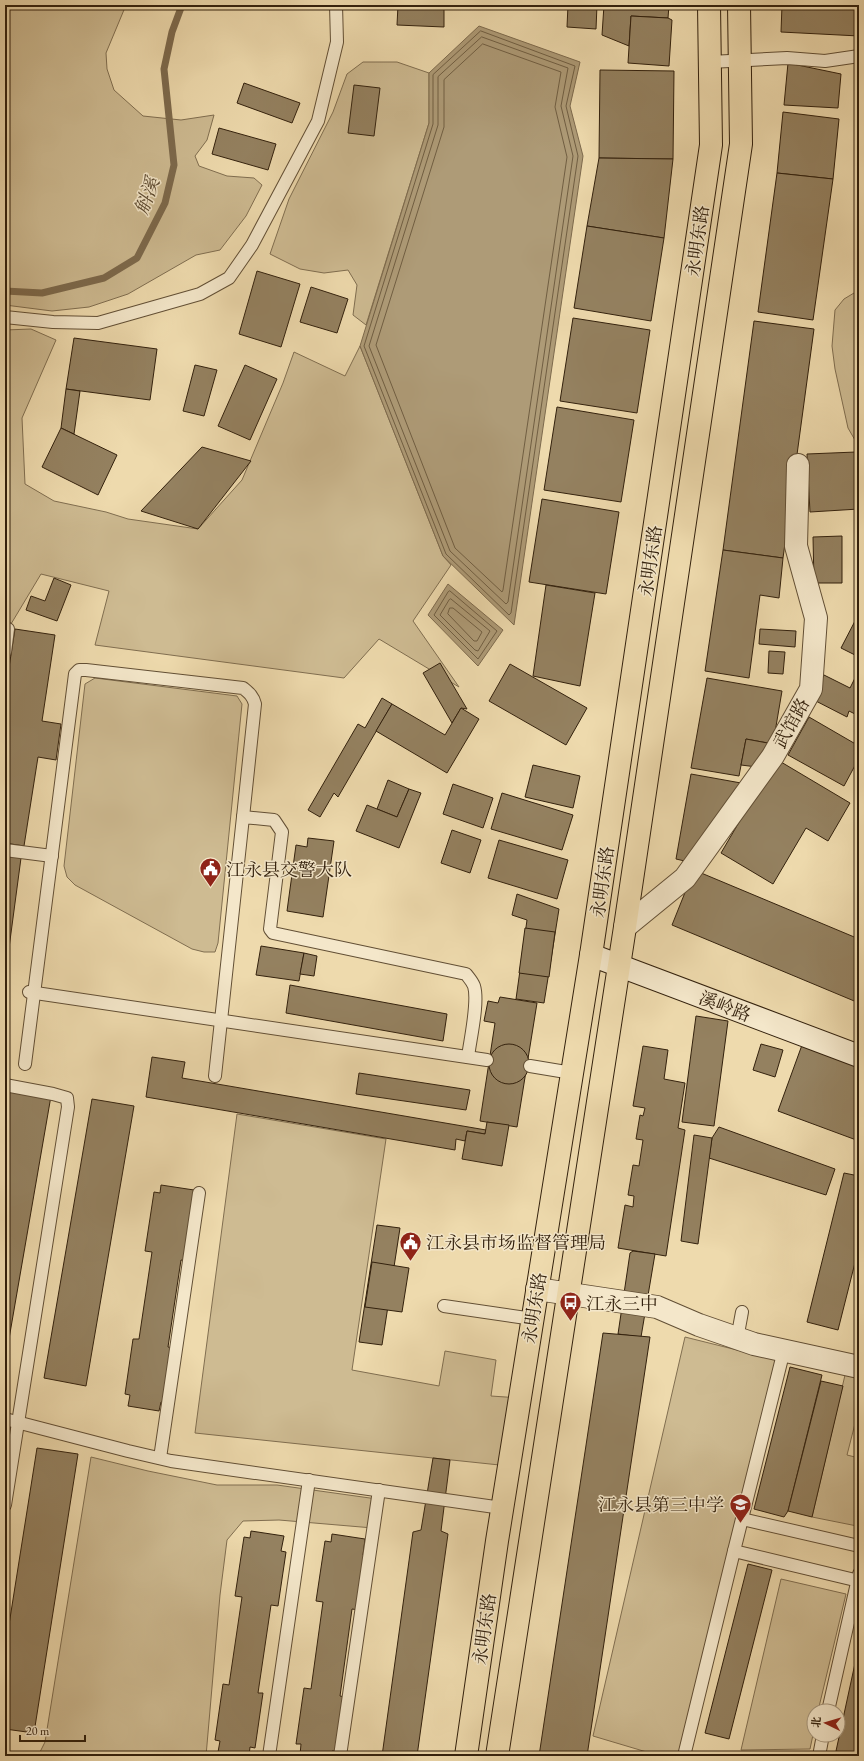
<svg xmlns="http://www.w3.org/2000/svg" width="864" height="1761" viewBox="0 0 864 1761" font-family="'EB Garamond','Noto Serif SC',serif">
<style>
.green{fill:#cebb92;stroke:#806e50}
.water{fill:#ae9b77;stroke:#7d6a4d}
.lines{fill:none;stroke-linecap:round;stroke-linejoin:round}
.shore{stroke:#705e42;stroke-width:1}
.stream{stroke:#7d6a4d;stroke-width:7}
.building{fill:#948160;stroke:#33210d}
.lane-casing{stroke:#624f35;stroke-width:14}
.street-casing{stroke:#624f35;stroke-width:24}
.secondary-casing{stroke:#33210d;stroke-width:24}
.primary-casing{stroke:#33210d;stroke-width:24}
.lane{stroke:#f4e7ca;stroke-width:12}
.street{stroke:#f4e7ca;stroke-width:22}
.secondary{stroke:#f4e7ca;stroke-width:22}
.primary{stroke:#eedaad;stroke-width:22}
.labels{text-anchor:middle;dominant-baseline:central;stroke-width:3;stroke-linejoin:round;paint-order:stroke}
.street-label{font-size:18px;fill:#33210d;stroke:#f4e7ca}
.poi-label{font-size:18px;fill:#33210d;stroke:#f4e7ca;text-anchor:start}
.water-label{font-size:19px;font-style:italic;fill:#5e4c32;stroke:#f4e7ca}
</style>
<rect width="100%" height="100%" fill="#eedaad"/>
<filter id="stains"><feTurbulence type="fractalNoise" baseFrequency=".005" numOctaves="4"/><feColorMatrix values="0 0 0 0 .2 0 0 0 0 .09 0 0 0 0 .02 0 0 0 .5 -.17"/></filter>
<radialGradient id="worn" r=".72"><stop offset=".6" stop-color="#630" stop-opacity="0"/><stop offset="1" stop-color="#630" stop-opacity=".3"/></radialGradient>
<g class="green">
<polygon points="5,5 126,5 106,53 107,69 114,90 143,116 181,120 214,115 207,140 195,156 199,166 227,176 254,178 262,185 246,216 220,250 196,255 128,294 89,307 52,311 5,305"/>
<polygon points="363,62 397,62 429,73 429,123 366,325 353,315 357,285 348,270 324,273 300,269 270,254 289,199 333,112 347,74"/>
<polygon points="859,290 859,447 848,428 835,369 832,346 835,310 844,299"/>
<polygon points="31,329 56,340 22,418 25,484 54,501 106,512 128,519 198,529 242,480 283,383 294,352 345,376 360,346 443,556 451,565 413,621 459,687 379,639 344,678 95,645 109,591 41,574 8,629 5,629 5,330"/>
<polygon points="95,678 237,696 242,704 218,943 215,952 204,952 192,949 75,885 67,877 64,866 85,684"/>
<polygon points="237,1114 386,1139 352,1370 439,1386 445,1351 496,1360 491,1396 520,1398 509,1466 195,1433"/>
<polygon points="685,1337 781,1361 684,1756 660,1756 593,1736"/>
<polygon points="845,1375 859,1379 859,1408 847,1455 859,1458 859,1519 857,1526 812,1517"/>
<polygon points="91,1457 148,1471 217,1485 277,1485 377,1499 373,1528 279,1520 243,1521 227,1540 220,1595 206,1756 38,1756 45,1742"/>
<polygon points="781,1579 846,1594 818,1711 814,1711 814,1730 810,1749 741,1750"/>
</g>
<g class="water">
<polygon points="479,26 580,62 570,106 583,156 514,625 443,556 360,346 429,123 429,73"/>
<polygon points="448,584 503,630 478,666 428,615"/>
</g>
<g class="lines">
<g class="shore">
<polygon points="481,31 575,66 566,106 578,156 511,613 509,615 446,554 364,346 433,124 433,75"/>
<polygon points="482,37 568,68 561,106 573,156 508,602 506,604 450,551 369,346 438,125 438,77"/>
<polygon points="483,44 561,72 555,107 567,157 503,590 502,592 455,548 376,345 444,127 444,80"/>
<polygon points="450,591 497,631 478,659 434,615 448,592"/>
<polygon points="451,599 490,631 478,651 475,650 440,615 449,600"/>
<polygon points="450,608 453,608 482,632 477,641 474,641 448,614"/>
</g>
<polyline class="stream" points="5,291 42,293 104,278 137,258 165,203 174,165 164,69 172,32 182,5"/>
</g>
<g class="building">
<polygon points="398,5 444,5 444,27 397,25"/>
<polygon points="568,5 597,5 596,29 567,27"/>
<polygon points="604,5 669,5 668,18 631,16 629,46 602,35"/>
<polygon points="782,5 859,5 859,36 781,32"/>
<polygon points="631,16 668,18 672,20 669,66 628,63"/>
<polygon points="788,63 841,74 838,108 784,105"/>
<polygon points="600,70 674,71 673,159 599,158"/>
<polygon points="244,83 300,103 292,123 237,103"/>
<polygon points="354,85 380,88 374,136 348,133"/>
<polygon points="783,112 839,119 833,179 777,173"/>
<polygon points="219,128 276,144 268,170 212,154"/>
<polygon points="599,158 673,159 664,238 587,226"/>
<polygon points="777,173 833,179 813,320 758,312"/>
<polygon points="587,226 664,238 651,321 574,308"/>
<polygon points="257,271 300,284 281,347 239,334"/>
<polygon points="311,287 348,299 337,333 300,322"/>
<polygon points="573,318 650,330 637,413 560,401"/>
<polygon points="754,321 814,329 783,558 723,550"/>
<polygon points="74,338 157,349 150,400 66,389"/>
<polygon points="195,365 217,370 204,416 183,411"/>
<polygon points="245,365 277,379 250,440 218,426"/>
<polygon points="66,389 80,391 74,434 61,428"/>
<polygon points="557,407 634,420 621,502 544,490"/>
<polygon points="61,428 117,455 98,495 42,467"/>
<polygon points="202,447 251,461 198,529 141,511"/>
<polygon points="856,452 859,509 810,512 807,454"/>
<polygon points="542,499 619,512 606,594 529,582"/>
<polygon points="842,536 842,583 814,583 813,537"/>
<polygon points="723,550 783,558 779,598 760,595 749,678 705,671"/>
<polygon points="54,578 71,585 57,621 26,610 31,596 45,601"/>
<polygon points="546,585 595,593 580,686 533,676"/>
<polygon points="855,621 859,623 859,657 841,648"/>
<polygon points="15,629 55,635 42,721 61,724 56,760 38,757 24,846 5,843 5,693"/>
<polygon points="760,629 796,631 795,647 759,644"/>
<polygon points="769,651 785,652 783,674 768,673"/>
<polygon points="440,663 467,709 461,708 452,723 423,673"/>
<polygon points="510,664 587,708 566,745 489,701"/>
<polygon points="859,670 859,716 849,711 847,717 812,699 824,675 850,688"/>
<polygon points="707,678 782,691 773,744 746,739 739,776 691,768"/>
<polygon points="382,698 392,704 338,797 334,793 320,817 308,810 358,724 365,728"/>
<polygon points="392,704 445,735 461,708 479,719 447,773 376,731"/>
<polygon points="809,717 859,746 859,758 844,786 788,755"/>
<polygon points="746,739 773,744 757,767 741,765"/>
<polygon points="776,759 850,803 828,841 806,828 773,884 721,853"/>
<polygon points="533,765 580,776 573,808 525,797"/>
<polygon points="691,774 741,783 689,862 676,859"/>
<polygon points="388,780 409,789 397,817 377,809"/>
<polygon points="453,784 493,798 483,828 443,814"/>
<polygon points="409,789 421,793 399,848 356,831 367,805 397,817"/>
<polygon points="502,793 573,815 562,850 491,829"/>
<polygon points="452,830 481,840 470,873 441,863"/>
<polygon points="308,838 334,841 323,917 287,911 296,845 307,847"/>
<polygon points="499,840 568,860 557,899 488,878"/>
<polygon points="5,856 21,858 5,978"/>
<polygon points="694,870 859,939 859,1003 672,925"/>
<polygon points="517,894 559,909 544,1003 516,999 527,920 512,915"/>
<polygon points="525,928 555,932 549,977 519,973"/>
<polygon points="261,946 304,953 299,981 256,975"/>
<polygon points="304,953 317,956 314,976 300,974"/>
<polygon points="290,985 447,1014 443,1041 286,1013"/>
<polygon points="500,997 537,1003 517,1127 480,1121 495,1023 484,1021 488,1001 498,1003"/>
<polygon points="696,1016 728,1021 714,1126 682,1122"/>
<polygon points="761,1044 783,1050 775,1077 753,1070"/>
<circle cx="509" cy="1064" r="20"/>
<polygon points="802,1045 859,1066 859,1141 778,1111"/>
<polygon points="643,1046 668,1050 664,1079 685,1083 678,1128 685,1130 666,1256 618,1248 625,1205 633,1207 634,1196 628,1195 633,1165 639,1166 643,1140 636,1139 640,1115 643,1116 645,1108 633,1106"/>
<polygon points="152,1057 185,1062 182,1078 486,1130 485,1134 467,1131 465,1141 456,1139 455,1150 146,1097"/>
<polygon points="359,1073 470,1090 466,1110 356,1094"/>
<polygon points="9,1089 51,1096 5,1362 5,1114"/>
<polygon points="92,1099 134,1106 86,1386 44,1378"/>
<polygon points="487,1122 509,1125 502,1166 462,1159 467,1131 485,1134"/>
<polygon points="719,1127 835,1169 826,1195 709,1158 712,1138"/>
<polygon points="694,1135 712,1138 698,1244 681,1241"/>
<polygon points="844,1173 859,1176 859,1247 838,1330 807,1322"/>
<polygon points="161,1185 194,1190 188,1261 181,1260 168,1347 173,1348 166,1402 161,1402 159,1411 128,1406 130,1395 125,1394 133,1339 139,1339 152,1252 145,1251 154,1192 160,1193"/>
<polygon points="377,1225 400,1228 382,1345 359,1342"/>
<polygon points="633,1251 655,1254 641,1337 618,1334 630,1253"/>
<polygon points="372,1262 409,1268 402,1312 365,1307"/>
<polygon points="603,1333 650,1337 587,1756 539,1756"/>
<polygon points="790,1367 822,1375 788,1511 784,1517 754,1509"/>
<polygon points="821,1381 843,1386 812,1517 788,1511"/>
<polygon points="37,1448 78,1454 34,1733 5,1729 5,1650"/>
<polygon points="433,1458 450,1460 441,1531 448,1534 417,1756 382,1756 413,1532 421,1530"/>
<polygon points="251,1531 284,1536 281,1551 286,1552 278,1606 271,1605 258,1693 263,1693 255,1748 250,1747 249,1756 218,1752 220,1741 215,1740 223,1684 229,1685 242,1597 235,1596 244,1537 250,1538"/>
<polygon points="332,1534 365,1539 363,1555 367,1555 359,1610 352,1609 340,1696 345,1697 337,1751 332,1751 331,1756 303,1756 300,1755 301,1744 296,1744 304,1688 311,1689 323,1602 316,1601 325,1541 331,1542"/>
<polygon points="748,1564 772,1570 729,1739 705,1733"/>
<polygon points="859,1645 859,1756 856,1756 836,1751"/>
</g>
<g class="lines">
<defs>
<g id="lane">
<polyline points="710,62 787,58 825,61 859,56"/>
<polyline points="5,317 53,322 98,323 200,294 229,278 252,245 318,121 337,42 336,5"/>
<polyline points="5,652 8,629"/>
<polyline points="5,850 52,856"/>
<polyline points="29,992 487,1060"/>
<path d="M25 1064 75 674 79 670H86L243 688C249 693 253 696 255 704L243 817"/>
<polyline points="530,1066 572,1073"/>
<path d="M215 1076 243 817 274 820 282 832 270 929 273 933 466 974C469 978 472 981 474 986 479 1002 470 1040 468 1057"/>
<polyline points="5,1085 53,1094 67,1098 68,1107 5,1505"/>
<polyline points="444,1306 533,1319"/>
<polyline points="737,1339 742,1312"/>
<polyline points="784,1350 734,1551 859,1581"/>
<polyline points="5,1419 128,1451 171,1461 502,1508"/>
<polyline points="160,1458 199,1193"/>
<polyline points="742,1519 859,1546"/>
<polyline points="828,1711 859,1574"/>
<polyline points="269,1756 309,1480"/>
<polyline points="340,1756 379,1490"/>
<polyline points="684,1756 734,1551"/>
<polyline points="819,1756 823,1735"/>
</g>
<g id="street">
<polyline points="625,927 685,878 773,756 811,689 816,618 796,546 798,465"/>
<polyline points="537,1289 657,1307 699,1325 754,1344 859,1367"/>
</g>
<polyline id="secondary" points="591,955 859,1056"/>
<g id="primary">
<polyline points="466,1756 497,1541 591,955 711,145 709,5"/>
<polyline points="497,1756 625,927 741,144 739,5"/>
</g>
</defs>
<use href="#lane" class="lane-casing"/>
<use href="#street" class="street-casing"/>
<use href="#secondary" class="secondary-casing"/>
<use href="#primary" class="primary-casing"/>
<use href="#lane" class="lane"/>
<use href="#street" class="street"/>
<use href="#secondary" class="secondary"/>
<use href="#primary" class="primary"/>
</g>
<defs>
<symbol id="civic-pin" viewBox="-11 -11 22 30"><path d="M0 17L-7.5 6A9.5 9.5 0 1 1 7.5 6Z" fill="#8f2418" stroke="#f4e7ca"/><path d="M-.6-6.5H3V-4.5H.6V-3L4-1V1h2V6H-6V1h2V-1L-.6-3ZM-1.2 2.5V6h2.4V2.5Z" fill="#fff"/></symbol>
<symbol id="bus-pin" viewBox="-11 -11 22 30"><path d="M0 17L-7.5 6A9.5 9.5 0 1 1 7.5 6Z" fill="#8f2418" stroke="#f4e7ca"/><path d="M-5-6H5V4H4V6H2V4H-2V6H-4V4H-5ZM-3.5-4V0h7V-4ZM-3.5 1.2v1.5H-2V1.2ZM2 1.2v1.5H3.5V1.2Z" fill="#fff"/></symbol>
<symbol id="school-pin" viewBox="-11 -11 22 30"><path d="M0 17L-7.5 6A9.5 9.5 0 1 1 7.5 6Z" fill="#8f2418" stroke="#f4e7ca"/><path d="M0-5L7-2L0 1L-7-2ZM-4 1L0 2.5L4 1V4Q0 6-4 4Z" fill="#fff"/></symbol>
</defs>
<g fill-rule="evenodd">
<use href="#civic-pin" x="198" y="856" width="25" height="34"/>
<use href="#civic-pin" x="398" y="1230" width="25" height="34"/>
<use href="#bus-pin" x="558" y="1290" width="25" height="34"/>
<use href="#school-pin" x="728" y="1492" width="25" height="34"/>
</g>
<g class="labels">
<g class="street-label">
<text transform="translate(697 241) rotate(-82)">永明东路</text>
<text transform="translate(650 561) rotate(-82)">永明东路</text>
<text transform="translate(791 723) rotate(-61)">武馆路</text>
<text transform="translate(602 882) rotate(-82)">永明东路</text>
<text transform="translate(725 1006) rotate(21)">溪岭路</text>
<text transform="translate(534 1308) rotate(-81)">永明东路</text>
<text transform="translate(484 1629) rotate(-82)">永明东路</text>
</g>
<g class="poi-label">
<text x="226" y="869">江永县交警大队</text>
<text x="426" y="1242">江永县市场监督管理局</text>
<text x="586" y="1303">江永三中</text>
<text x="724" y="1504" text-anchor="end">江永县第三中学</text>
</g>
<g class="water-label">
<text transform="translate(147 196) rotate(-70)">斛溪</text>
</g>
</g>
<rect width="864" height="1761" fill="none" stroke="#eedaad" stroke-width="20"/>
<rect x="6" y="6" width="852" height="1749" fill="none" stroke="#33210d" stroke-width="2"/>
<rect x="10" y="10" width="844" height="1741" fill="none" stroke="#33210d"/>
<g transform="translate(826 1723) rotate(275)"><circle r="19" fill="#f4e7ca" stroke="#a7987e"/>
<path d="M0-3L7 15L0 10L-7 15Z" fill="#8f2418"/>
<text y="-6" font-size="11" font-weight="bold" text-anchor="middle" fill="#33210d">北</text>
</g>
<path d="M20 1735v6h65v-6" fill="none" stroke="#33210d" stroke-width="2"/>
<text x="26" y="1735" font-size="12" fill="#33210d" stroke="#f4e7ca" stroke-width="3" paint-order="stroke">20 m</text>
<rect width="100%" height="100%" filter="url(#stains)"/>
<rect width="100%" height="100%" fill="url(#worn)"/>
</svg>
